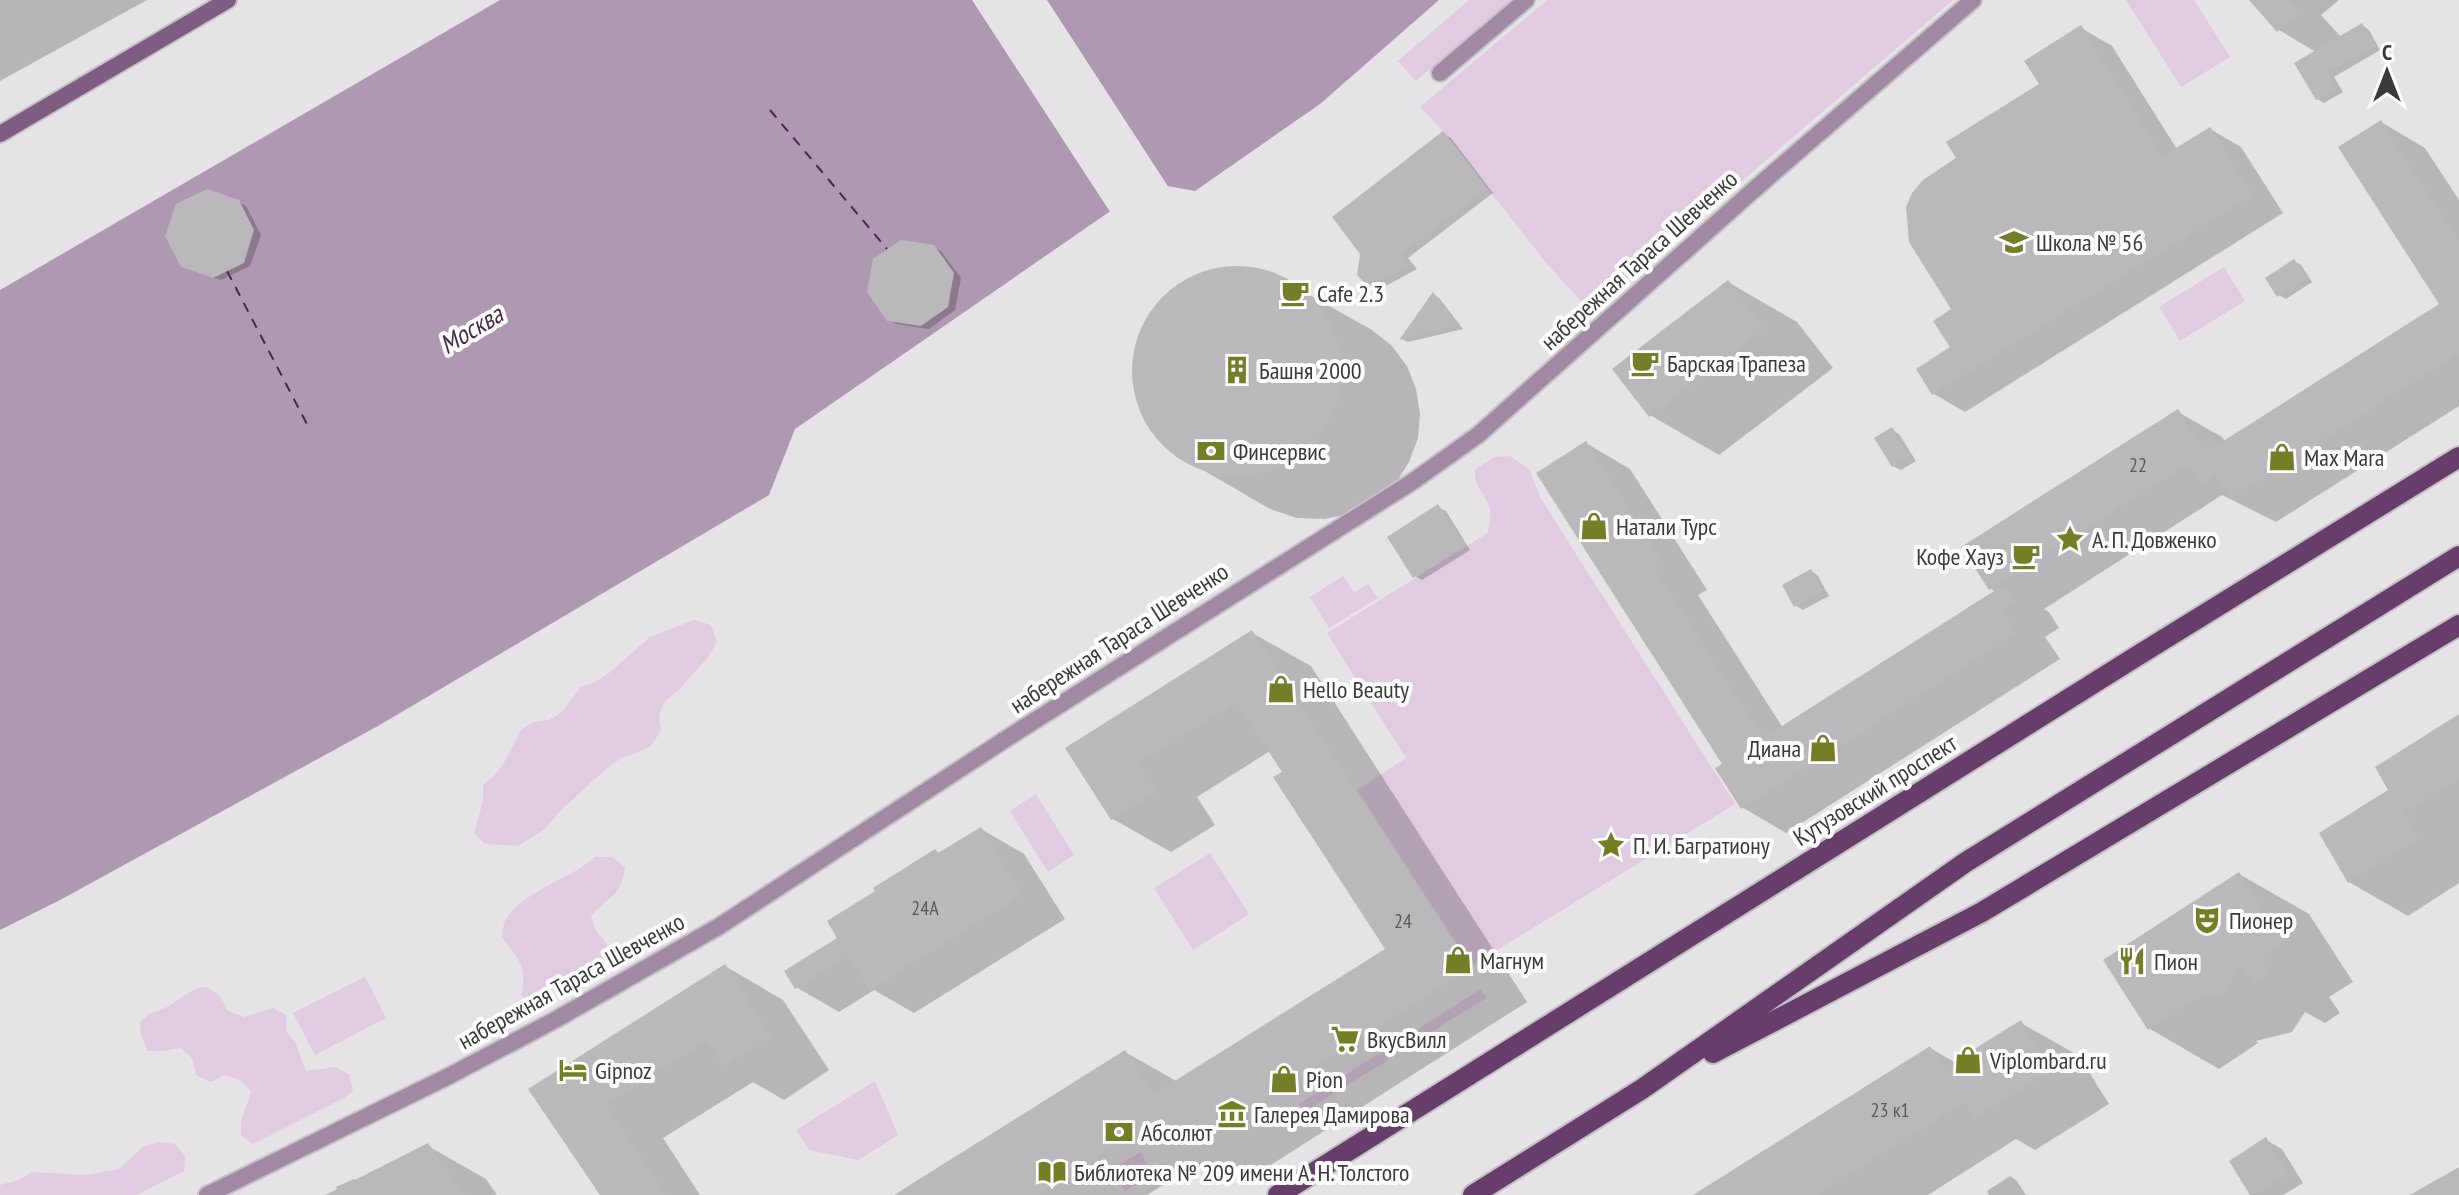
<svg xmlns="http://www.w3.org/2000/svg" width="2459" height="1195" viewBox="0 0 2459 1195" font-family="'PT Sans Narrow',sans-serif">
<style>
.green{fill:#e0cbe1}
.water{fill:#af98b1}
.pier{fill:#e6e3e6}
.shadow{fill:#0003}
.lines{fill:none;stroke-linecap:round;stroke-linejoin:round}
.ferry{stroke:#49284c;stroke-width:2;stroke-dasharray:10 8;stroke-linecap:butt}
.building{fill:#bbb8bb}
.street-casing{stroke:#c4c1c4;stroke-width:20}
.secondary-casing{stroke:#c4c1c4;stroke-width:20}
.primary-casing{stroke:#c4c1c4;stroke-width:24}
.street{stroke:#a189a3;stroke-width:16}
.secondary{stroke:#7f5d83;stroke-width:16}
.primary{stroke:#673d6b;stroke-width:20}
.labels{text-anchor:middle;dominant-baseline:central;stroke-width:8;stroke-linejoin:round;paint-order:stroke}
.number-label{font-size:20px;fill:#5b595b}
.poi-label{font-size:24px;fill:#3b393b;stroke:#fff;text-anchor:start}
.street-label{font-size:24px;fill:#3b393b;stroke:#fff}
.water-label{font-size:26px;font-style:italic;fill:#49284c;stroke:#fff}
</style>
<rect width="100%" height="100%" fill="#e6e3e6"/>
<g class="green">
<polygon points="1469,0 1511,0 1416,81 1398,61"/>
<polygon points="1547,0 1953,0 1590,311 1547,264 1443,131 1420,107"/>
<polygon points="2126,0 2194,0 2230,57 2181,87"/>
<polygon points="2224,267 2245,301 2180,341 2159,307"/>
<path d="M1510 456 1529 469 1541 499 1735 804 1471 966 1357 790 1406 758 1327 633 1488 533C1489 524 1492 514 1489 506 1484 492 1473 485 1475 469L1495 457Z"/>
<polygon points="1343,576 1354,592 1368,584 1378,598 1329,628 1310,597"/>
<polygon points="694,620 711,625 717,642 709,656 678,691 665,701 659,715 661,731 650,747 620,759 607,768 561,810 545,829 518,846 485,844 474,833 483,801 483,785 495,775 505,761 521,730 534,722 549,720 562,712 581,687 595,682 609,673 650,637"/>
<polygon points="1036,794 1074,855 1048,872 1010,811"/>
<polygon points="1210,853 1249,914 1193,950 1154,888"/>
<path d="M595 857H612L625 867C621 898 609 895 591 916L596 931 607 944 603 960 531 1003 521 995C528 965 518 960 502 937 503 931 503 924 506 919 524 890 570 880 595 857Z"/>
<polygon points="365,977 386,1018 315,1055 293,1013"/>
<path d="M207 987 220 996 228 1011 244 1017 273 1008 286 1015V1031L295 1042 306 1071 335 1067 349 1074 353 1091 344 1098 253 1144 241 1135C239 1115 247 1110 251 1091L240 1080 225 1075 211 1082 196 1075 192 1058 181 1048 163 1051H148L141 1036 140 1022C153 1009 154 1014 167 1007 184 998 187 989 207 987Z"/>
<polygon points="1481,989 1486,998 1401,1051 1396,1043"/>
<polygon points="1383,1051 1388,1060 1304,1112 1299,1104"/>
<polygon points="875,1081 898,1135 858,1160 809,1150 796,1130"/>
<polygon points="158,1142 175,1144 185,1156 184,1171 136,1195 0,1195 0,1185 19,1180 32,1172 85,1175 119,1169 143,1147"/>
<polygon points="1140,1152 1153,1174 1125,1191 1111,1170"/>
</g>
<polygon class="water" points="500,0 1439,0 1320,104 1195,191 1151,183 795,429 769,495 378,726 60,900 0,930 0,290"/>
<polygon class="pier" points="972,0 1047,0 1171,191 1152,188 1112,215"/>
<g class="shadow">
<polygon points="0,0 147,0 0,81"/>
<polygon points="2252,0 2339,0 2321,15 2341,37 2362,25 2369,30 2380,50 2334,77 2343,92 2324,103 2317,99 2316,52 2279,30"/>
<polygon points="2081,28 2112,46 2177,149 2210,129 2241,147 2283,213 1965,412 1934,394 1952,348 1959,159 2041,85"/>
<polygon points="2381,122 2425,148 2459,200 2459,406 2276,522 2222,495 2044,609 2049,612 2059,628 2045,637 2060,659 1786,833 1742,807 1586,443 1630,469 1707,590 1698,595 1783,728 1996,592 1991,589 2178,412 2222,437 2226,442 2441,304"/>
<polygon points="1443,134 1451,138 1493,193 1408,258 1417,269 1384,287 1372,286 1364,281"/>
<polygon points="238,202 246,206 261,235 250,266 221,280 190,270"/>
<polygon points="934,247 941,251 961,278 955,310 929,329 896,324 888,319"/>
<polygon points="2294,261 2301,265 2312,282 2286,299 2279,295"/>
<polygon points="1246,268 1270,273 1372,330 1392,346 1407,366 1416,389 1420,414 1418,438 1409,462 1396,483 1352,513 1325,519 1297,518 1270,509 1191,463 1167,447 1149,425 1138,400 1134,372 1137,344 1148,318 1166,296 1197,275 1221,269"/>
<polygon points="1728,282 1797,322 1833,368 1719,455 1650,415"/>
<polygon points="1434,295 1440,299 1463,329 1408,342 1402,339"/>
<polygon points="1892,430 1899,434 1916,461 1901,470 1893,466"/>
<polygon points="1438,507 1446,511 1470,550 1422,580 1415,576"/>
<polygon points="1811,571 1818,576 1829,596 1803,610 1796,606"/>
<polygon points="1252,633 1311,666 1527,1002 1244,1182 1226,1171 1217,1177 1195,1165 1147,1195 910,1195 1125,1052 1178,1082 1388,950 1270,751 1197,797 1215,825 1171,852 1113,819 1068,749"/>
<polygon points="2459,716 2459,883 2408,916 2349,882 2390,791"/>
<polygon points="981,829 1024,854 1065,919 914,1013 874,990 839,1012 796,987 840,939 936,851 940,854"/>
<polygon points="2239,874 2309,914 2353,982 2329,997 2340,1013 2325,1023 2305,1012 2292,1032 2256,1041 2258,1043 2219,1069 2150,1029"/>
<polygon points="725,966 783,1000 829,1070 784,1100 753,1082 663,1138 700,1195 602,1195 531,1090"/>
<polygon points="2021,1023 2079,1056 2109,1104 2035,1150 2016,1139 1928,1195 1696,1195 1930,1048 1956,1063"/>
<polygon points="2266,1140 2282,1149 2303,1183 2283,1195 2252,1195"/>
<polygon points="428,1146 486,1179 497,1195 340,1195 336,1187 354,1179 357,1181"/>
<polygon points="2010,1176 2017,1181 2026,1195 1989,1195 1987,1191"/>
</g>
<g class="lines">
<g class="ferry">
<polyline points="770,110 887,249"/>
<polyline points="227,271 308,426"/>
</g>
</g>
<g class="building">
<polygon points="2249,0 2288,0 2299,13 2277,32"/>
<polygon points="2362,23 2375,45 2328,72 2337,88 2316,100 2294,63"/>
<polygon points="2081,25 2163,156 2210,127 2253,195 1932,395 1916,369 1950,347 1933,321 1951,309 1909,242 1906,207 1912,193 1923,180 1956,158 1946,142 2039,84 2024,61"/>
<polygon points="2381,120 2459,242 2459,353 2231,498 2216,475 2202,485 2188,464 1989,590 1961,547 2178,409 2206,452 2439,304 2338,147"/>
<polygon points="1443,131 1487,188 1402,254 1411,265 1376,284 1366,285 1357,275 1360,254 1332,217"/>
<polygon points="207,189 239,200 254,230 244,263 213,278 181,267 165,236 176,204"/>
<polygon points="901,240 934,245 954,273 948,307 921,326 887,321 867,292 873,259"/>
<polygon points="2294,259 2307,278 2277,297 2265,278"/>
<circle cx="1237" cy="371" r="105"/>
<polygon points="1728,280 1765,328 1649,417 1612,369"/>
<polygon points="1433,292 1458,325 1399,340"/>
<polygon points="1892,427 1910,456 1892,467 1874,438"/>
<polygon points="1586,441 1664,564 1655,569 1763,738 2005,584 2016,602 2002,611 2017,633 1741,809 1715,768 1722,764 1536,473"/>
<polygon points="1438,504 1464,545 1413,578 1387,537"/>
<polygon points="1811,569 1823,591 1794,607 1782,585"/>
<polygon points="1252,630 1470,968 1184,1149 1174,1133 1157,1145 1145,1127 1036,1195 894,1195 1125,1050 1154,1094 1385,949 1273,777 1282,772 1236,702 1140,763 1158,791 1111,820 1065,748"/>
<polygon points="2459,714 2459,779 2404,814 2419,838 2348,883 2319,833 2388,790 2375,767"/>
<polygon points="981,827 1023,894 870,990 848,956 795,989 784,971 837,938 827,921 875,891 873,888 935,849 938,853"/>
<polygon points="2239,872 2285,942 2261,957 2272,973 2254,984 2241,965 2223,993 2189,1001 2190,1003 2148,1030 2103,960"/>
<polygon points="725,964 772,1036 724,1067 707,1041 606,1104 665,1195 600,1195 528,1089"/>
<polygon points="2021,1020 2052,1070 1975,1118 1965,1102 1816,1195 1693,1195 1930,1046 1944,1068"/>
<polygon points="2266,1137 2288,1174 2254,1195 2250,1195 2229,1161"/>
<polygon points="428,1143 465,1195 325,1195"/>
<polygon points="2459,1167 2459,1195 2410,1195"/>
</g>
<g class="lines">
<defs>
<g id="street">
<polyline points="1440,73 1526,0"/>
<polyline points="207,1195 449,1076 555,1020 718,927 1012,735 1412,482 1478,435 1765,180 1973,0"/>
</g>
<polyline id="secondary" points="0,134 228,0"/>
<g id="primary">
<polyline points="1713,1053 1982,912 2459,625"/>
<polyline points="1278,1195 2137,656 2459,457"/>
<polyline points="1473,1195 1642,1089 1966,862 2459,556"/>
</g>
</defs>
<use href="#street" class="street-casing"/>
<use href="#secondary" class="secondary-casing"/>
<use href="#primary" class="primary-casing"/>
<use href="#street" class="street"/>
<use href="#secondary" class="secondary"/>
<use href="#primary" class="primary"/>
</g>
<defs>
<symbol id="school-bare" viewBox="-9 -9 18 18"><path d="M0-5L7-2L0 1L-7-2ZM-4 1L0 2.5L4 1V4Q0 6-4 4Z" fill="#767d27" stroke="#fff" stroke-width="2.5" paint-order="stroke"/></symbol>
<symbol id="cafe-bare" viewBox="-9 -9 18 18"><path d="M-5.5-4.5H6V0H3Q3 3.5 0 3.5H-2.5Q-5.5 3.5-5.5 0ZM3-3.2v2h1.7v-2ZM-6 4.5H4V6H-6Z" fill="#767d27" stroke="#fff" stroke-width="2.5" paint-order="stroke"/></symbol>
<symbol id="building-bare" viewBox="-9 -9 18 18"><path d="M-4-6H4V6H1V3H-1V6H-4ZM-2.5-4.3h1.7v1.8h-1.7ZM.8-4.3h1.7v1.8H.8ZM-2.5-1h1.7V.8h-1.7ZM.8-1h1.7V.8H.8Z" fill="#767d27" stroke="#fff" stroke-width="2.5" paint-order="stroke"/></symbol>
<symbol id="bank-bare" viewBox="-9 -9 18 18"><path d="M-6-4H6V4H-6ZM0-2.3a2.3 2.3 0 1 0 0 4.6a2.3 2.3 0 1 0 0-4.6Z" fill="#767d27" stroke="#fff" stroke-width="2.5" paint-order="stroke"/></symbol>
<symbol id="shop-bare" viewBox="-9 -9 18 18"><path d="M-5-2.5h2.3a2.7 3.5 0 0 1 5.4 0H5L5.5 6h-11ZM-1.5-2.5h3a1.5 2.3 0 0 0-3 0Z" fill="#767d27" stroke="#fff" stroke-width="2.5" paint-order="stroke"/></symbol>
<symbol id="sight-bare" viewBox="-9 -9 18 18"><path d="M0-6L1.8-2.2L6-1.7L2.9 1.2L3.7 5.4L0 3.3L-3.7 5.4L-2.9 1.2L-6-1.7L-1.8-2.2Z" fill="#767d27" stroke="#fff" stroke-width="2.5" paint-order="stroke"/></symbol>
<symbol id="theatre-bare" viewBox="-9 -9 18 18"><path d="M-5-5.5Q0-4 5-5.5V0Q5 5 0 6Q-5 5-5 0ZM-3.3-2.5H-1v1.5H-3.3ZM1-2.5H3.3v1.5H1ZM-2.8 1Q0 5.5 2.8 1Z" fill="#767d27" stroke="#fff" stroke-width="2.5" paint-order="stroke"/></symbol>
<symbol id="restaurant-bare" viewBox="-9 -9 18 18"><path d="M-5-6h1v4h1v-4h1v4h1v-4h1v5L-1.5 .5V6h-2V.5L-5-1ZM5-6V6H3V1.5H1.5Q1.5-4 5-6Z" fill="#767d27" stroke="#fff" stroke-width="2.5" paint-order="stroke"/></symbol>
<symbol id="supermarket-bare" viewBox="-9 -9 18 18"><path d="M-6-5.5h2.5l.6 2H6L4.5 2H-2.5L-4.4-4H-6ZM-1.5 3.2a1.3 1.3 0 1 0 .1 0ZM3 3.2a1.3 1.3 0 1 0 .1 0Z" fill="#767d27" stroke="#fff" stroke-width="2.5" paint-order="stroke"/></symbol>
<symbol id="hotel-bare" viewBox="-9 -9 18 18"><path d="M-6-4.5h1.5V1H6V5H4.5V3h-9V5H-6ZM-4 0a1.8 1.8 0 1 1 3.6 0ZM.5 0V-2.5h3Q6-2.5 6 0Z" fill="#767d27" stroke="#fff" stroke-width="2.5" paint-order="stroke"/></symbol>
<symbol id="museum-bare" viewBox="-9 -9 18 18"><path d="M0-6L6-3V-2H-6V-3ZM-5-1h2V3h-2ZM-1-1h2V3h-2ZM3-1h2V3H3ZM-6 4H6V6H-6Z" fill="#767d27" stroke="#fff" stroke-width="2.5" paint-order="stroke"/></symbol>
<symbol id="library-bare" viewBox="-9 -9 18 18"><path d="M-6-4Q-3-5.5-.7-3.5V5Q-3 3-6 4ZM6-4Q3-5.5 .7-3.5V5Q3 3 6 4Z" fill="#767d27" stroke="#fff" stroke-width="2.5" paint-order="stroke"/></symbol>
</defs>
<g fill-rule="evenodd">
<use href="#school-bare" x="1994" y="222" width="40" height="40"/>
<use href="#cafe-bare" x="1275" y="273" width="40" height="40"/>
<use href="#cafe-bare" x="1625" y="343" width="40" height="40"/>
<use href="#building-bare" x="1217" y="350" width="40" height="40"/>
<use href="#bank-bare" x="1191" y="431" width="40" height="40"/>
<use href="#shop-bare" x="2262" y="437" width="40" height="40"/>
<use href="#shop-bare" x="1574" y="506" width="40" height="40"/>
<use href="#sight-bare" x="2050" y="519" width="40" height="40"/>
<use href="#cafe-bare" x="2006" y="536" width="40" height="40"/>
<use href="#shop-bare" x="1261" y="669" width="40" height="40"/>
<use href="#shop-bare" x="1803" y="728" width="40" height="40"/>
<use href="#sight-bare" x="1591" y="825" width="40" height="40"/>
<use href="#theatre-bare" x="2187" y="900" width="40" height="40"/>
<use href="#shop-bare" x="1438" y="940" width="40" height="40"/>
<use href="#restaurant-bare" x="2112" y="941" width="40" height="40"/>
<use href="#supermarket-bare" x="1325" y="1019" width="40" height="40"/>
<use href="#shop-bare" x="1948" y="1040" width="40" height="40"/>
<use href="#hotel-bare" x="553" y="1050" width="40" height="40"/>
<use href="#shop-bare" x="1264" y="1059" width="40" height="40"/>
<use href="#museum-bare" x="1212" y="1094" width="40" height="40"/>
<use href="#bank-bare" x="1099" y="1112" width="40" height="40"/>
<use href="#library-bare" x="1032" y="1152" width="40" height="40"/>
</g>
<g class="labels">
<g class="number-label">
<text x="2138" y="465">22</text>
<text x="925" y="908">24А</text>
<text x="1403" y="921">24</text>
<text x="1890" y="1110">23 к1</text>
</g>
<g class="poi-label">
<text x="2036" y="242">Школа № 56</text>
<text x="1317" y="293">Cafe 2.3</text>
<text x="1667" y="363">Барская Трапеза</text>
<text x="1259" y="370">Башня 2000</text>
<text x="1233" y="451">Финсервис</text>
<text x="2304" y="457">Max Mara</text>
<text x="1616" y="526">Натали Турс</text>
<text x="2092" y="539">А. П. Довженко</text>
<text x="2004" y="556" text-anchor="end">Кофе Хауз</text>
<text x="1303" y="689">Hello Beauty</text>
<text x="1801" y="748" text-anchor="end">Диана</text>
<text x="1633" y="845">П. И. Багратиону</text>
<text x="2229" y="920">Пионер</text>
<text x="1480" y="960">Магнум</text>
<text x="2154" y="961">Пион</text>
<text x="1367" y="1039">ВкусВилл</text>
<text x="1990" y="1060">Viplombard.ru</text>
<text x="595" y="1070">Gipnoz</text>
<text x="1306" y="1079">Pion</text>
<text x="1254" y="1114">Галерея Дамирова</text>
<text x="1141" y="1132">Абсолют</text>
<text x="1074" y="1172">Библиотека № 209 имени А. Н. Толстого</text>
</g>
<g class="street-label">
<text transform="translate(1639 260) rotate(-42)">набережная Тараса Шевченко</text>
<text transform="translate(1119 638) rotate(-33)">набережная Тараса Шевченко</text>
<text transform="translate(1875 790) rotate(-32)">Кутузовский проспект</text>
<text transform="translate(571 981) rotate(-29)">набережная Тараса Шевченко</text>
</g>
<g class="water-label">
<text transform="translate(471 329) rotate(-31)">Москва</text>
</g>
</g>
<g transform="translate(2387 72)" stroke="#ffffff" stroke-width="6" paint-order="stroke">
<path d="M0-6L14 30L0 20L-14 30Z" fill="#3b393b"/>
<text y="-12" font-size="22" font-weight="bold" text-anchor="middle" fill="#3b393b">С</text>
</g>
</svg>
